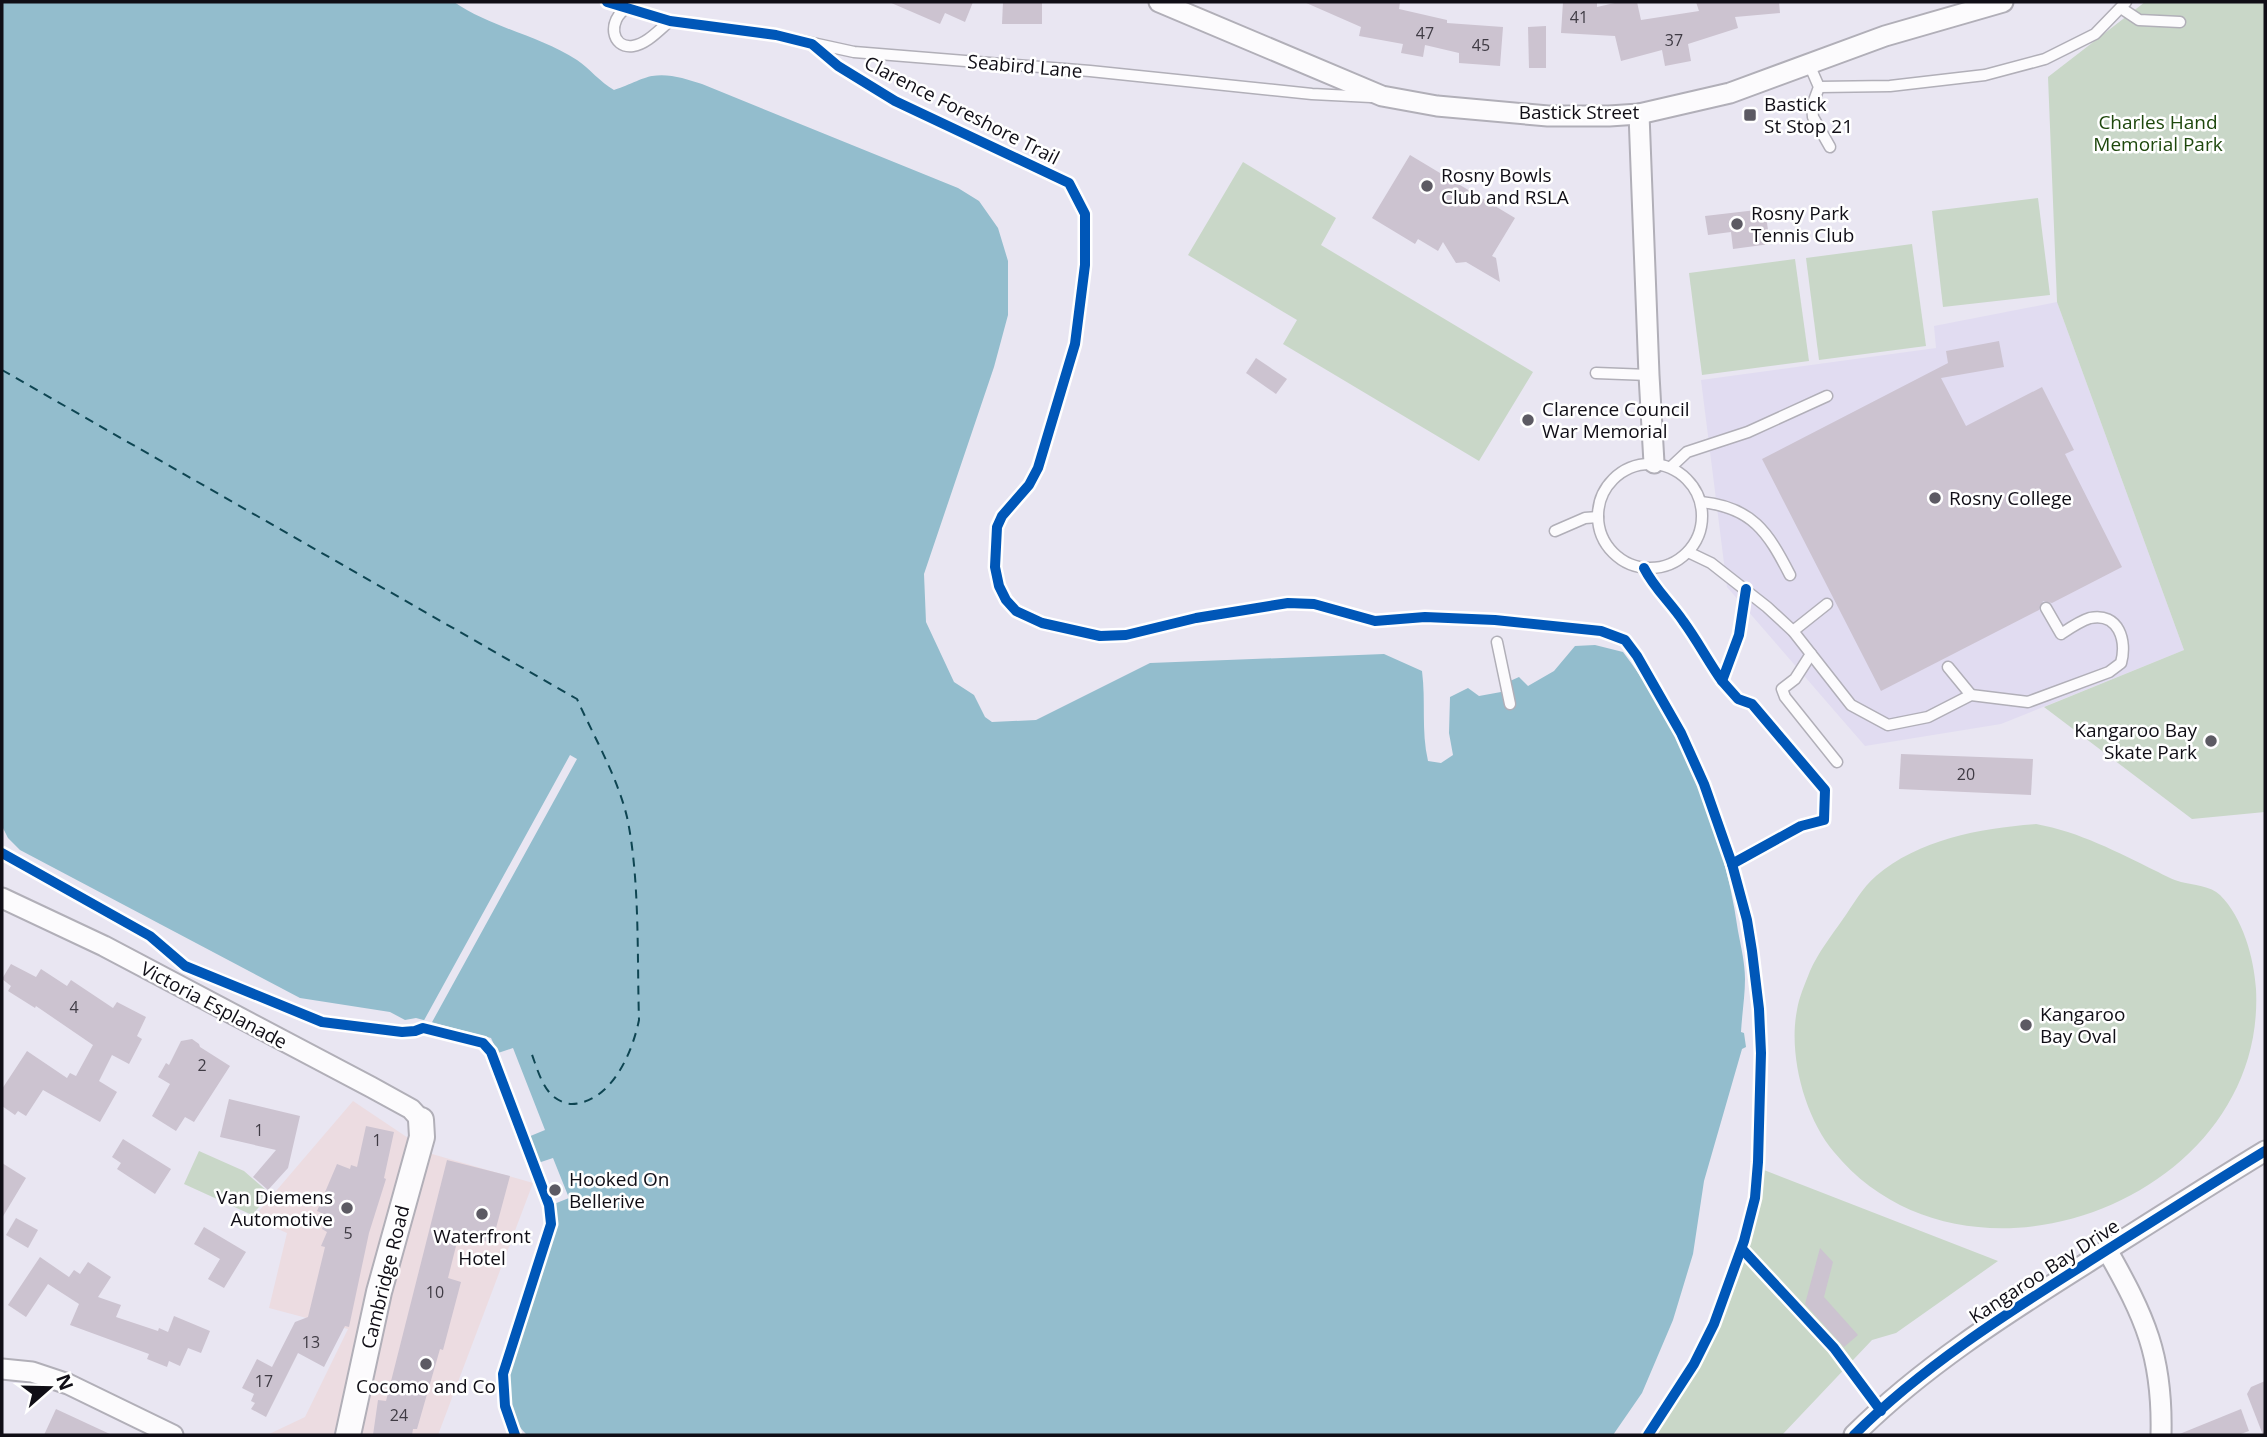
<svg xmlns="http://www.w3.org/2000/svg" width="2267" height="1437" viewBox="0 0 2267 1437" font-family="'Open Sans',sans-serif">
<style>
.commercial{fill:#ecdce1}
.built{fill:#e1dcf1}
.green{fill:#c9d7c8}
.water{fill:#93bdcd}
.pier{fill:#e9e6f2}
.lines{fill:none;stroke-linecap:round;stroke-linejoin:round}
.ferry{stroke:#0e4552;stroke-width:2;stroke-dasharray:9 7;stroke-linecap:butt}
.building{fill:#ccc3d0}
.service-casing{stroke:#b1afb8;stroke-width:13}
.minor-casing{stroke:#b1afb8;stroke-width:23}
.tertiary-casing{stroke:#b1afb8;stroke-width:28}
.service{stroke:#fcfbfd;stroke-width:10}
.minor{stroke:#fcfbfd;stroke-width:19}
.tertiary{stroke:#fcfbfd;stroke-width:24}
.cycleway-casing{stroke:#fff;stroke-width:15}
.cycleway{stroke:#0057b8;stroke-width:10}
.poi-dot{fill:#5c5a63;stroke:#fff;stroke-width:2.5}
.labels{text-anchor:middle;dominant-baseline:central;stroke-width:5;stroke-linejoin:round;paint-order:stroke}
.number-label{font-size:16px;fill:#3f3b44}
.street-label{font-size:19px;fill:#100e16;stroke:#fff}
.poi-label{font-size:19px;fill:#100e16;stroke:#fff;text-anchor:start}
.park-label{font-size:19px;fill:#1e480d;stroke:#fff}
</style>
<rect width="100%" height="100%" fill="#e9e6f2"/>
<polygon class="commercial" points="353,1101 432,1154 533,1183 438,1435 267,1435 305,1417 348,1329 269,1308 287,1233 253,1218"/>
<polygon class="built" points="2057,302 2184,650 2001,724 1865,746 1727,587 1701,380 1936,348 1934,326"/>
<g class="green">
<polygon points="2145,2 2265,2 2265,812 2192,819 2044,707 2184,650 2057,302 2048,77"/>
<polygon points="1243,162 1336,218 1321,245 1533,372 1479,461 1283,344 1297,320 1188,255"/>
<polygon points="2038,198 2050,295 1943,307 1932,211"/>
<polygon points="1912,244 1926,346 1819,360 1806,258"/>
<polygon points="1795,259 1809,361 1702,375 1689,273"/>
<path d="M2036 824C2080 832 2117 852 2156 871 2164 875 2173 880 2181 882 2193 885 2211 886 2220 895 2243 918 2254 958 2256 989 2267 1200 1966 1313 1834 1152 1805 1118 1788 1055 1797 1010 1799 997 1805 984 1810 971 1818 953 1831 936 1843 919 1853 905 1862 888 1876 876 1919 839 1981 828 2036 824Z"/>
<polygon points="199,1151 244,1171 267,1191 261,1198 264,1201 252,1215 184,1184"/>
<path d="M1764 1170 1998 1261 1896 1333 1872 1340 1782 1435H1654C1711 1356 1752 1267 1764 1170Z"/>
</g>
<path class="water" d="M2 2H454C492 28 538 35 577 60 590 69 600 82 614 90 624 87 644 77 652 76 669 73 686 79 702 84L958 188 979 201 998 228 1008 261V315L994 367 924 574 926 622 954 682 974 695 985 717 992 722 1036 720 1150 663 1384 654 1422 671C1426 702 1421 730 1428 761L1441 763 1453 755 1449 733 1450 697 1468 688 1479 696 1512 690 1510 681 1519 677 1528 686 1554 671 1575 646 1595 645 1623 652C1684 733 1724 831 1738 931 1741 947 1745 963 1745 979 1745 996 1742 1014 1741 1032L1744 1033 1746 1047 1742 1049 1704 1181 1693 1254 1673 1320 1642 1393 1613 1435H527C474 1383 541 1290 552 1231 554 1222 553 1213 554 1204L569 1198 553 1158 538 1163 528 1137 545 1130 513 1048 498 1053 491 1038 416 1018 405 1020 390 1012 300 998 20 850 8 838 2 826Z"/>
<polygon class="pier" points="570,755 577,759 431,1024 430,1027 422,1024"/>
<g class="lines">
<path class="ferry" d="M2 370 577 699C594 737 617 776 627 817 640 878 637 957 639 1020 632 1054 611 1102 572 1104 564 1104 553 1098 549 1092 540 1081 536 1065 531 1052"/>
</g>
<g class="building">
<polygon points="889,2 973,2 965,22 945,13 940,24"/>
<polygon points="1003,2 1042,2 1042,24 1002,24"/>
<polygon points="1304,2 1400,2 1399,9 1447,20 1447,23 1503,27 1500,66 1459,63 1459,53 1425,45 1423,57 1401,53 1403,44 1359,36 1361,27"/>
<polygon points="1563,2 1597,2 1597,7 1619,2 1637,2 1641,20 1699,11 1696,2 1779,2 1780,13 1735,17 1738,28 1688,44 1691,61 1665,66 1662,50 1621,61 1615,36 1561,33"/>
<polygon points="1546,26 1546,68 1529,68 1528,27"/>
<polygon points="1410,155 1515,218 1492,256 1496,258 1500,282 1466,262 1456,263 1443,242 1438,251 1418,239 1415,244 1372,218"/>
<polygon points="1765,209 1770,244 1733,249 1731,232 1708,235 1705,216"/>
<polygon points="1999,341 2004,367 1941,378 1966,426 2042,387 2074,450 2065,454 2122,567 2052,603 2043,601 2039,610 1881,691 1762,459 1948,363 1946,351"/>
<polygon points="1256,358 1287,379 1276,394 1246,373"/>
<polygon points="1901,754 2033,759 2031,795 1899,789"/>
<polygon points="11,964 36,977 41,969 67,986 71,980 113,1008 117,1002 146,1017 137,1036 142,1039 129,1064 112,1055 99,1081 117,1092 100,1122 43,1090 26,1116 18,1111 15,1115 2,1106 2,1089 27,1051 67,1078 70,1073 76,1076 93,1045 36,1006 35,1008 8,991 11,986 2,979"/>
<polygon points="192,1039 199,1044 200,1047 230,1066 194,1122 185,1117 176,1131 152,1116 170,1084 158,1077 166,1063 169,1065 181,1041"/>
<polygon points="229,1099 300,1116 288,1168 268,1190 253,1177 276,1150 220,1137"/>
<polygon points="366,1126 394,1132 384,1178 386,1179 369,1233 349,1327 345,1326 324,1367 298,1353 266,1417 251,1409 255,1403 251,1401 254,1394 242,1388 257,1359 272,1367 295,1322 308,1317 325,1247 321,1246 327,1232 322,1229 328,1216 317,1211 337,1164 350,1169 351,1165 357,1167"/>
<polygon points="123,1139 171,1169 155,1194 117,1169 121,1163 112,1157"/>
<polygon points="447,1160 510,1176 492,1243 459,1234 448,1278 461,1282 443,1350 440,1349 417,1429 413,1429 412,1435 373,1435 378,1400 386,1401"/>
<polygon points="2,1163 26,1178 2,1218"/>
<polygon points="16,1218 38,1230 28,1248 6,1235"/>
<polygon points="204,1227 246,1252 224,1288 208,1279 220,1259 194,1244"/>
<polygon points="1820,1248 1833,1262 1824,1297 1858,1335 1844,1347 1805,1304"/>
<polygon points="40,1257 69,1277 74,1270 80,1274 88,1262 111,1277 98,1297 121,1305 116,1317 158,1331 159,1328 168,1332 174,1316 210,1331 201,1353 188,1348 180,1366 169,1361 167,1367 147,1359 149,1354 70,1325 79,1304 48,1284 26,1317 8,1305"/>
<polygon points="2265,1381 2265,1435 2263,1435 2247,1394 2251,1387"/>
<polygon points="56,1409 112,1435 44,1435"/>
<polygon points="2241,1409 2249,1431 2238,1435 2177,1435"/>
</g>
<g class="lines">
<defs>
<g id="service">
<polyline points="607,2 670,21 776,35 854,52 1090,71 1312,94 1371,97"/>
<path d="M627 8C607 20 611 49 633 46 647 44 660 29 670 21"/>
<polyline points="2121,8 2139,20 2180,22"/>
<polyline points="1809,64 1819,87 1812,106 1813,117 1830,147"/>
<polyline points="1819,87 1890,86 1985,75 2045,59 2095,34 2126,2"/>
<polyline points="1596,373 1649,375"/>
<circle cx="1650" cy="516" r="52"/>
<polyline points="1671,467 1687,452 1748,432 1827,396"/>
<path d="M1701 502C1752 507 1768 532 1790 575"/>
<polyline points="1555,531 1585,518 1598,517"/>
<path d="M1688 552 1711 563 1767 607 1793 631 1851 705 1888 725 1928 717 1971 695 2028 702 2109 672 2121 663C2127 641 2119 612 2090 618 2080 621 2070 628 2061 634L2046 608"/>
<polyline points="1793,631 1827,604"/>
<polyline points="1497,642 1510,704"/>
<polyline points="1811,654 1795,679 1782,689 1785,697 1837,762"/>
<polyline points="1948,667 1971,695"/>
</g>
<g id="minor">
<polyline points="1159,2 1382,96 1437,106 1548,116 1609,116 1639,114 1730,93 1885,36 2003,2"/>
<polyline points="1639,114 1649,375 1654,463"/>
<polyline points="2,898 104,946 371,1087 411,1109 421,1120"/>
<path d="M2107 1250C2145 1317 2163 1356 2161 1435"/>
<polyline points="2,1369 32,1372 68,1384 173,1435"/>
<path d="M1854 1435C1921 1368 2004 1315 2085 1264 2145 1226 2204 1188 2265 1151"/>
</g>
<polyline id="tertiary" points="348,1435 379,1292 422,1137 421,1120"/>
</defs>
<use href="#service" class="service-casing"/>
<use href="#minor" class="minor-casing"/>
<use href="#tertiary" class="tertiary-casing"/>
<use href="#service" class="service"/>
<use href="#minor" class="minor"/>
<use href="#tertiary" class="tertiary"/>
<defs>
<g id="cycleway">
<polyline points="607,2 670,21 776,35 812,44 838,66 895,101 1069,183 1085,214 1085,265 1075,344 1038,468 1029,485 1002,516 997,527 995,567 999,586 1006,600 1016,611 1042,623 1100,636 1126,635 1196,618 1288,603 1314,604 1375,621 1425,617 1495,620 1601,631 1625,640 1637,656 1681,733 1704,784 1732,864 1747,920 1752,951 1759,1009 1761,1053 1758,1162 1755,1198 1744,1241 1714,1324 1694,1364 1648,1435"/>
<path d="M1644 568C1654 588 1670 602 1683 621 1697 640 1708 661 1722 681L1739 635 1746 589"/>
<polyline points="1722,681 1738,699 1752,704 1825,790 1824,820 1801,826 1732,864"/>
<polyline points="2,853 150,936 185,966 322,1022 402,1032 415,1031 423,1028 483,1043 491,1052 549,1205 551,1224 503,1374 505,1406 515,1435"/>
<polyline points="1742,1249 1834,1348 1881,1411"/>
<path d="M1854 1435C1921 1368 2004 1315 2085 1264 2145 1226 2204 1188 2265 1151"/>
</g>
</defs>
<use href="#cycleway" class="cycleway-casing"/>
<use href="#cycleway" class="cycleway"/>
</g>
<g class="poi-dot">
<rect x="1743" y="108" width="14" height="14" rx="3.5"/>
<circle cx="1427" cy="186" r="7"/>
<circle cx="1737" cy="224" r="7"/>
<circle cx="1528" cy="420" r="7"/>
<circle cx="1935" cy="498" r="7"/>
<circle cx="2211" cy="741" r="7"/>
<circle cx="2026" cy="1025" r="7"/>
<circle cx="555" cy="1190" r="7"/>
<circle cx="347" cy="1208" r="7"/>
<circle cx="482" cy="1214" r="7"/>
<circle cx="426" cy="1364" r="7"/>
</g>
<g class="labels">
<g class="number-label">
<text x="1579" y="17">41</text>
<text x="1425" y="33">47</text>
<text x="1674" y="40">37</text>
<text x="1481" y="45">45</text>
<text x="1966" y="774">20</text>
<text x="74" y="1007">4</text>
<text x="202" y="1065">2</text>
<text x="259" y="1130">1</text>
<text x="377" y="1140">1</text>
<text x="348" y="1233">5</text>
<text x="435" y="1292">10</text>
<text x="311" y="1342">13</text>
<text x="264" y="1381">17</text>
<text x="399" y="1415">24</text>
</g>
<g class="street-label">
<text transform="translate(1025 66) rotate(5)">Seabird Lane</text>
<text transform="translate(962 110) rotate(27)">Clarence Foreshore Trail</text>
<text x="1579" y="112">Bastick Street</text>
<text transform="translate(214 1005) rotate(28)">Victoria Esplanade</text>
<text transform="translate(2044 1271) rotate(-33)">Kangaroo Bay Drive</text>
<text transform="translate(385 1277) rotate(-76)">Cambridge Road</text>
</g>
<g class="poi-label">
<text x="1764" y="104">Bastick<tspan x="1764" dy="22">St Stop 21</tspan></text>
<text x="1441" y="175">Rosny Bowls<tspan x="1441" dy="22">Club and RSLA</tspan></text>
<text x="1751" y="213">Rosny Park<tspan x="1751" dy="22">Tennis Club</tspan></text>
<text x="1542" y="409">Clarence Council<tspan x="1542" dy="22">War Memorial</tspan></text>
<text x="1949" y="498">Rosny College</text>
<text x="2197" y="730" text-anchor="end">Kangaroo Bay<tspan x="2197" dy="22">Skate Park</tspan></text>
<text x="2040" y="1014">Kangaroo<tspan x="2040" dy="22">Bay Oval</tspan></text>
<text x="569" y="1179">Hooked On<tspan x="569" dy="22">Bellerive</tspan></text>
<text x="333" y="1197" text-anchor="end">Van Diemens<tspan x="333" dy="22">Automotive</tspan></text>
<text x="482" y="1236" text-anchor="middle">Waterfront<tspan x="482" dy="22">Hotel</tspan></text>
<text x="426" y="1386" text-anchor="middle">Cocomo and Co</text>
</g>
<g class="park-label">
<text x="2158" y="122">Charles Hand<tspan x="2158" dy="22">Memorial Park</tspan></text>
</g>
</g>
<rect width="2267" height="1437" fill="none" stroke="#100e16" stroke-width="7"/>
<g transform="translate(49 1388) rotate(70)" stroke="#ffffff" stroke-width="5" paint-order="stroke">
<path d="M0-5L12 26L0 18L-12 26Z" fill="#100e16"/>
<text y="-10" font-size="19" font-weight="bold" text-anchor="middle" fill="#100e16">N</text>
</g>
</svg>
